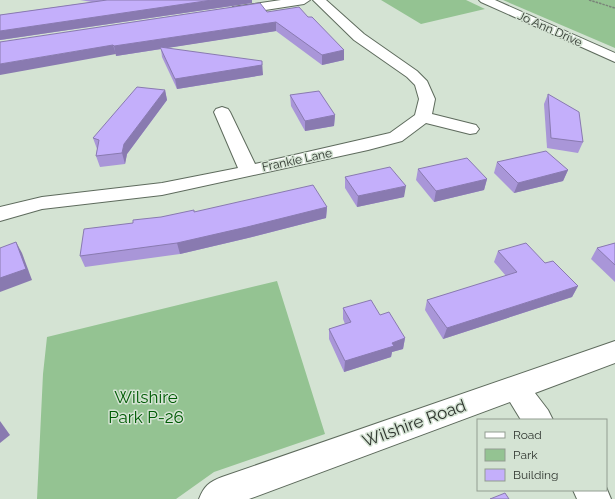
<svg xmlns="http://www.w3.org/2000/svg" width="615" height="499" viewBox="0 0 615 499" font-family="Raleway,sans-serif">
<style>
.green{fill:#94c392}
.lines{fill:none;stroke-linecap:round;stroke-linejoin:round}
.minor-casing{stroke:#5e6b5d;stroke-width:2}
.path{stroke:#7a8479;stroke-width:1.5;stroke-dasharray:2.5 1;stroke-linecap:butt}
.minor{fill:#fff;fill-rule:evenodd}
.wall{fill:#a996d8}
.shaded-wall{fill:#897ab0}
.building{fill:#c4affb;stroke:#897ab0}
.labels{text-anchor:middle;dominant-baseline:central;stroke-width:3;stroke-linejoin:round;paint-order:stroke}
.far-street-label{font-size:12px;fill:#2f352f;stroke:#d4e3d3}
.near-park-label{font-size:17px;fill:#005b05;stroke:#d4e3d3}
.near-street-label{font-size:17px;fill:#2f352f;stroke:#d4e3d3}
</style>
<rect width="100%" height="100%" fill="#d4e3d3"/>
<g class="green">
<polygon points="381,0 466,0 485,9 421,24"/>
<polygon points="503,0 615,0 615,48"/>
<polygon points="277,281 325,434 214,472 176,499 37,499 43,374 47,337"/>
</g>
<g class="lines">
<defs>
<g id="minor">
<polygon points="281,0 310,0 304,4 233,15 227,11 233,7"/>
<polygon points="313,0 326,0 364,34 417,71 427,81 435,99 432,114 476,125 479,129 476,133 470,134 426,123 402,141 368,150 162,195 42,209 0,221 0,207 42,197 162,183 238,168 214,112 216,109 222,107 228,109 230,112 255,164 390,133 415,115 419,99 415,85 407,77 354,40"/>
<polygon points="479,0 495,0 615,53 615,62 481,2"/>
<path d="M615 341V363L535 393 548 410 553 420H521L510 402 249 499H199C204 486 209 482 222 477Z"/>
<polygon points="606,487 611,499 577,499 573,490 606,490"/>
</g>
</defs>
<use href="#minor" class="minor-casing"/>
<polyline class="path" points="589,0 615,8"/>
<use href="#minor" class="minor"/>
</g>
<g class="wall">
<polygon points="80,0 252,0 252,3 0,40 0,15 92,2"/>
<polygon points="267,12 308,17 344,50 344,60 322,65 276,31 166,48 263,75 177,89 162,57 161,49 116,56 116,54 0,42"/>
<polygon points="165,90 167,100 127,154 125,164 100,167 96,156 97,149 93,138"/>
<polygon points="548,94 583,142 578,153 547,148 544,104"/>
<polygon points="290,95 335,115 334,126 305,131 291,106"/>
<polygon points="497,162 568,170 563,181 514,193 494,173"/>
<polygon points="418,169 487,179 484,190 434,202 416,180"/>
<polygon points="345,177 404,197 357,207 345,188"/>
<polygon points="327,207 326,218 248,238 180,254 85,267 80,256 133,223 194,212"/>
<polygon points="615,243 615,282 591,259 597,248"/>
<polygon points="498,251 545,263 578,286 572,297 443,339 425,310 427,300 506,276 494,262"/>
<polygon points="343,308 380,315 405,338 403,349 392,352 391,357 344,372 329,339 329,329 345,324 343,319"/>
</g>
<g class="shaded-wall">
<polygon points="212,0 252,0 252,3 0,40 0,31"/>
<polygon points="276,22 276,31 161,49 160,47 161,49 116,56 114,46"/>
<polygon points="113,45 116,54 0,75 0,64"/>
<polygon points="344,50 344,60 322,65 322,55"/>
<polygon points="262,61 263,75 177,89 175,79"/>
<polygon points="165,90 167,100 127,154 125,164 122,153 124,144"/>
<polygon points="335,115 334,126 305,131 305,121"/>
<polygon points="568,170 563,181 514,193 518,183"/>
<polygon points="487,179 484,190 434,202 436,191"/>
<polygon points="406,186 404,197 357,207 358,196"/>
<polygon points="327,207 326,218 248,238 180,254 177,243"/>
<polygon points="16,242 22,253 32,280 0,292 0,278"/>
<polygon points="578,286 572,297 443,339 447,328"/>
<polygon points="405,338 403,349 392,352 391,357 344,372 345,361 392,343"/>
<polygon points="0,421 10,435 0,443"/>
</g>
<g class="building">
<polygon points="107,0 212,0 0,31 0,15"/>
<polygon points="260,3 267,12 299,7 308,17 312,17 344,50 322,55 276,22 114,46 113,45 0,64 0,42"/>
<polygon points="160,47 262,61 262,65 175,79"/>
<polygon points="137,87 165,90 124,144 122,153 96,156 99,140 93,138"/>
<polygon points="319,91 335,115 305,121 290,95"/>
<polygon points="548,94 579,112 583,142 551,138"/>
<polygon points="546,151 568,170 518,183 497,162"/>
<polygon points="467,158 487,179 436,191 418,169"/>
<polygon points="390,167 406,186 358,196 345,177"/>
<polygon points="313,185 327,207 247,227 177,243 80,256 84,229 133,223 133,220 161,217 194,210 194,212"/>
<polygon points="16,242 26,269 0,278 0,248"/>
<polygon points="526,243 545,263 553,261 578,286 447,328 427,300 517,272 498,251"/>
<polygon points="615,243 615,265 597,248"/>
<polygon points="371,300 380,315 389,312 405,338 392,343 394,346 345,361 329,329 351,322 343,308"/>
<polygon points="505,493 509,499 490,499"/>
</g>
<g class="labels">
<g class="far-street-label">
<text transform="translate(550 29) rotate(24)">Jo Ann Drive</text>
<text transform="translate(297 160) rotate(-12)">Frankie Lane</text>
</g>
<g class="near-park-label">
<text x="146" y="397">Wilshire<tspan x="146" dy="20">Park P-26</tspan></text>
</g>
<g class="near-street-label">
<text transform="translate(414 423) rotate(-20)">Wilshire Road</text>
</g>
</g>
<rect x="477" y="419" width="130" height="72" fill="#d4e3d3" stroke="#929d91"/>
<rect x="485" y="432" width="20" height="6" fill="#ffffff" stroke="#929d91"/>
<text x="513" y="439" font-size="12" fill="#2f352f">Road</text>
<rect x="485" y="449" width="20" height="12" fill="#94c392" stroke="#929d91"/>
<text x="513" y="459" font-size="12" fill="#2f352f">Park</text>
<rect x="485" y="469" width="20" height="12" fill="#c4affb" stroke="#929d91"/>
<text x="513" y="479" font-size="12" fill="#2f352f">Building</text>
</svg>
